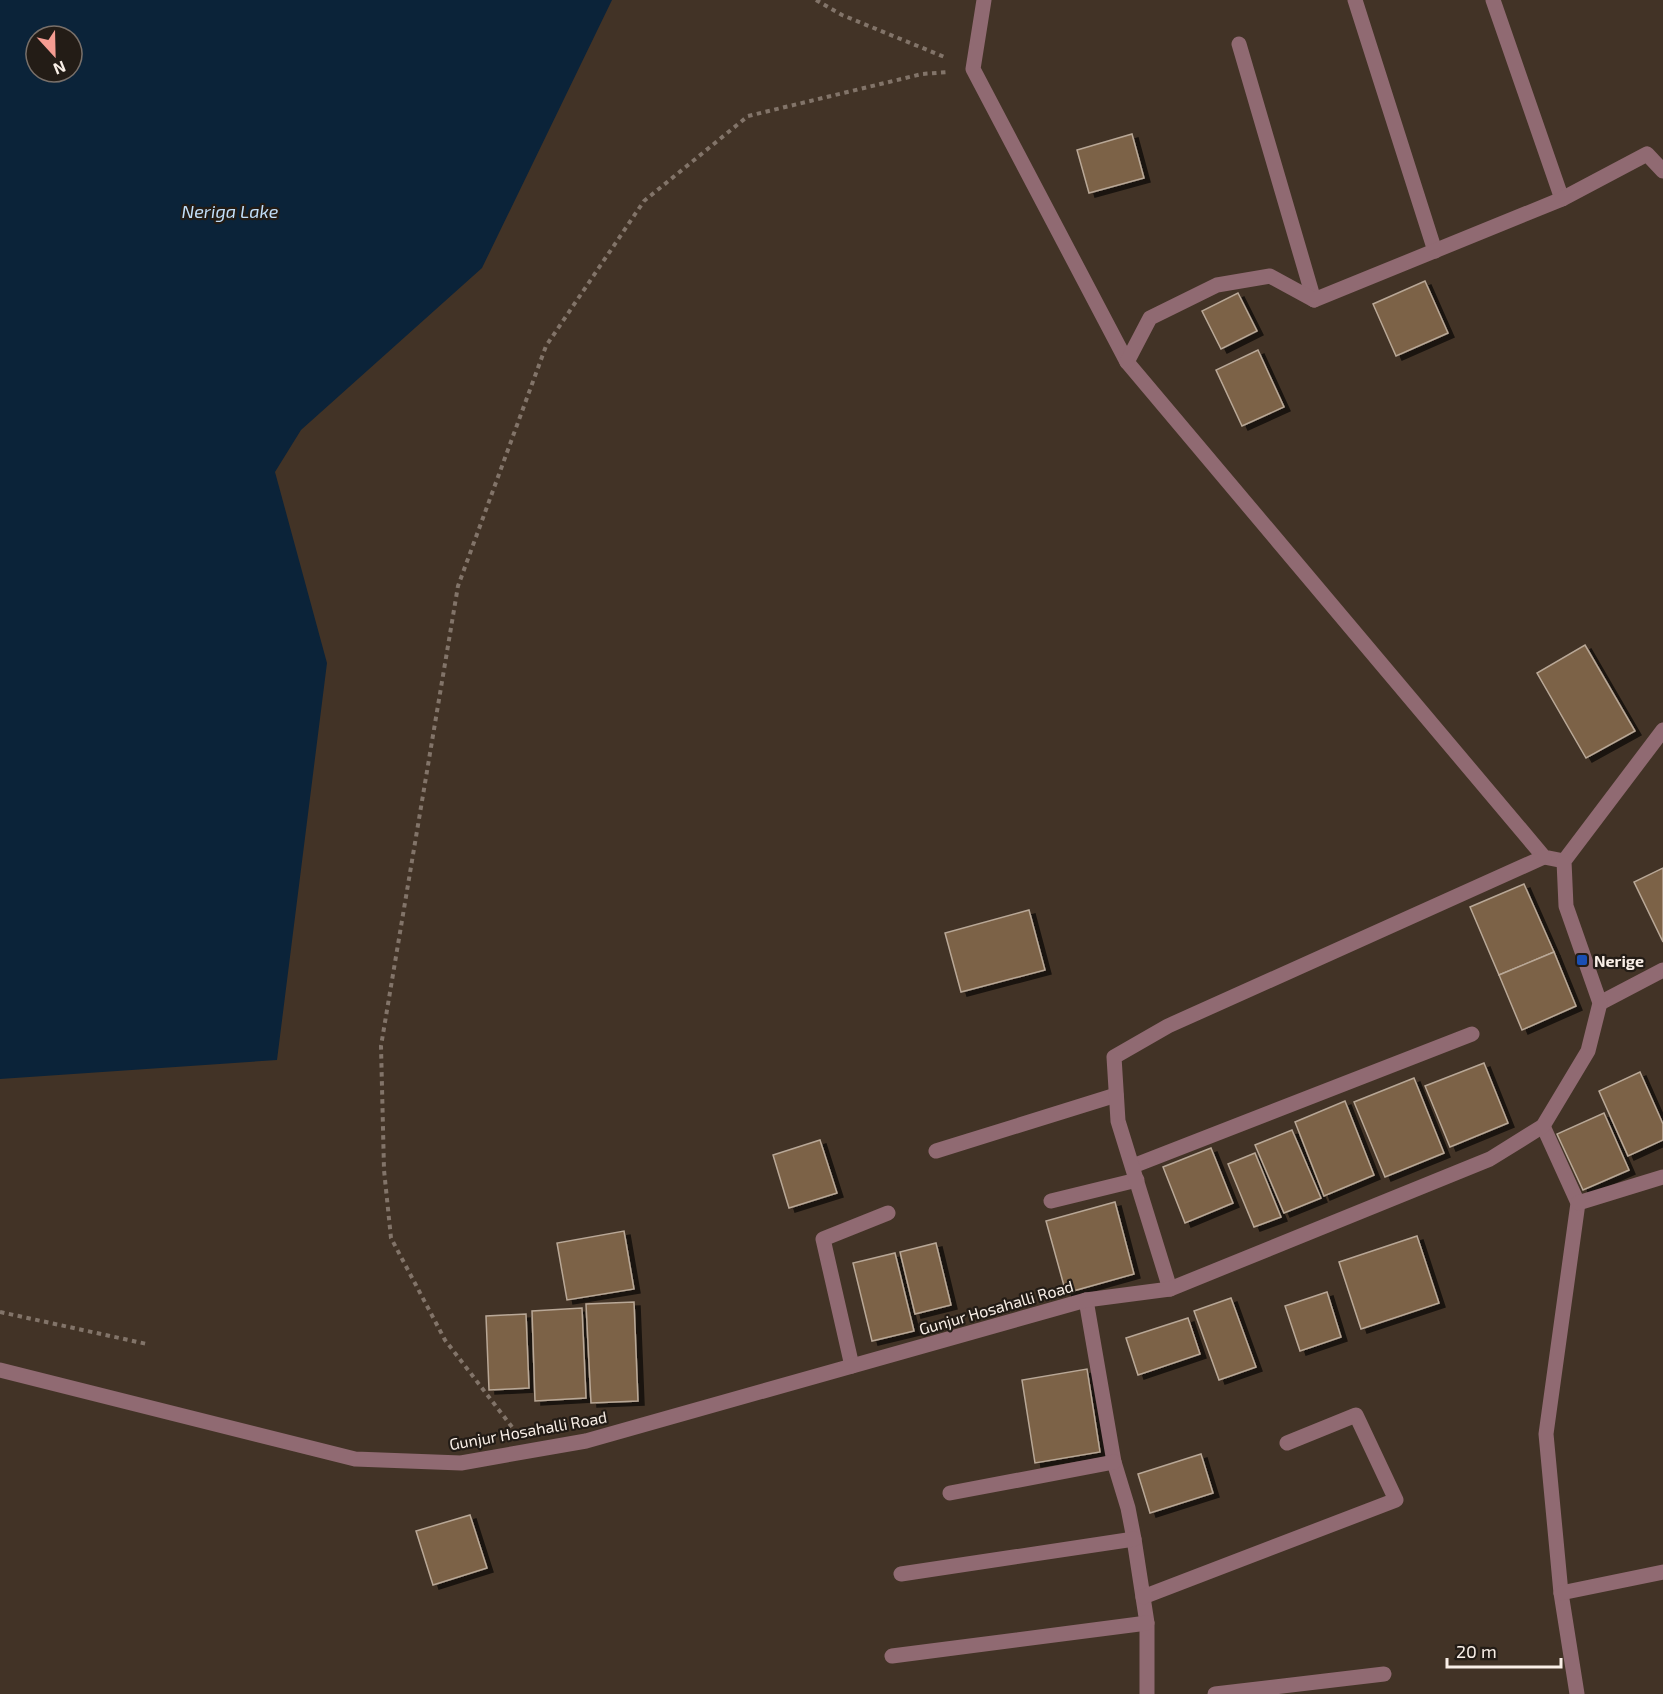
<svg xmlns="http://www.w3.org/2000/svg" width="1663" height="1694" viewBox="0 0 1663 1694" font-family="'Exo 2',sans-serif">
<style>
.water{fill:#0b2339;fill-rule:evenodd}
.building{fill:#7c6247;stroke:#b9a897;stroke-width:1.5;filter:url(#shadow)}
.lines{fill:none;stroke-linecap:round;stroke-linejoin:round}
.path{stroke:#827469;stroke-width:4;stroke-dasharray:4.5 4.5;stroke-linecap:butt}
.minor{stroke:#906a72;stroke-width:15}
.transit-dot{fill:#1a4fb4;stroke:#231c16;stroke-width:2}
.labels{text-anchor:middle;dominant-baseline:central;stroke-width:4.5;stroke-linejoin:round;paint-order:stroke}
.poi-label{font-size:16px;font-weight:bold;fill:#f9efe7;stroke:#231c16;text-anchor:start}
.street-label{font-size:16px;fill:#f9efe7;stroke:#231c16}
.water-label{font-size:18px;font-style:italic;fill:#c1def9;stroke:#231c16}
</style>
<defs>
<filter id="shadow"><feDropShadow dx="6" dy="4" stdDeviation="0" flood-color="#0009"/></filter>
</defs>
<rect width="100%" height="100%" fill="#423326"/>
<path class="water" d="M0 0H612L482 268 301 430 275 472 327 663 277 1060 0 1079ZM36 36H72V72H36Z"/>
<g class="building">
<polygon points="1132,134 1144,178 1089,193 1077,150"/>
<polygon points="1425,281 1448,333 1396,356 1373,304"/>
<polygon points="1238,293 1257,331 1221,349 1202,311"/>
<polygon points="1258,350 1284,407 1242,426 1216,370"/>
<polygon points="1585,645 1635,731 1586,758 1537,673"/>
<polygon points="1663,868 1663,942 1634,882"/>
<polygon points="1524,884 1554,952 1499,975 1470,907"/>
<polygon points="1029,910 1045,970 961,992 945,933"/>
<polygon points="1554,952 1576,1006 1522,1030 1499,975"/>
<polygon points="1484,1063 1508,1123 1450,1147 1425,1086"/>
<polygon points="1640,1072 1663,1124 1663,1140 1628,1156 1599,1091"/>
<polygon points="1414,1078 1444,1153 1385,1177 1354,1102"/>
<polygon points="1345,1101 1374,1175 1324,1196 1295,1122"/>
<polygon points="1604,1113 1629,1170 1583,1190 1557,1134"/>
<polygon points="1292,1130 1321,1198 1284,1213 1255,1145"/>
<polygon points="820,1140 837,1193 789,1208 773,1155"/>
<polygon points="1211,1148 1233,1203 1185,1223 1163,1167"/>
<polygon points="1255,1153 1281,1217 1254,1227 1228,1164"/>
<polygon points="1115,1202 1134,1274 1066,1293 1046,1221"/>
<polygon points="624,1231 634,1289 567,1300 557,1243"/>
<polygon points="1417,1236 1439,1303 1361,1329 1339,1262"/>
<polygon points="936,1243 951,1305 915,1314 900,1252"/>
<polygon points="895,1253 914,1331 872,1341 853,1263"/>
<polygon points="1327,1292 1341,1337 1300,1351 1285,1306"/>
<polygon points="1231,1298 1256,1367 1219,1380 1194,1311"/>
<polygon points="634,1302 638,1401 591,1403 586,1304"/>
<polygon points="582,1308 586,1398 535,1401 532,1311"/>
<polygon points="526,1314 529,1388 489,1390 486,1316"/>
<polygon points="1188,1318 1200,1354 1138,1375 1126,1338"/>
<polygon points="1087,1369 1100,1452 1035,1463 1022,1380"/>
<polygon points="1201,1454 1213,1493 1150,1513 1138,1474"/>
<polygon points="470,1515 487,1568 433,1585 416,1531"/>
</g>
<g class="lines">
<g class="path">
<polyline points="816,0 842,15 947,58"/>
<polyline points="0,1312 147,1344"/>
<polyline points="512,1427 445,1340 391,1238 384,1170 381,1046 458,586 546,346 644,201 748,116 922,74 948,72"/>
</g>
<g class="minor">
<polyline points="984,0 973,69 1127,362 1544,857 1564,861"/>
<polyline points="1355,0 1435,251"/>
<polyline points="1493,0 1562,199"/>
<polyline points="1239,44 1314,300"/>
<polyline points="1127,362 1150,318 1217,285 1270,276 1314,300 1562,199 1647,154 1663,171"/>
<polyline points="1600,1003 1663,970"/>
<polyline points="1543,1126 1578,1203 1546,1434 1561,1593 1577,1694"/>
<polyline points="936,1151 1116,1095"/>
<polyline points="1133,1166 1472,1034"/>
<polyline points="1051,1201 1137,1180"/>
<polyline points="1578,1203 1663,1177"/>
<polyline points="1170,1289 1118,1121 1114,1057 1168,1026 1544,857"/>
<polyline points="1086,1300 1114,1462 1128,1508 1134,1539 1147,1623 1147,1694"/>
<polyline points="852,1366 823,1239 888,1213"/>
<polyline points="0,1370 355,1459 461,1463 586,1441 1086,1300 1170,1289 1490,1159 1543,1126 1588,1051 1600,1003 1566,906 1564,861 1663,730"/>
<polyline points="950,1493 1114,1462"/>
<polyline points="901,1574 1134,1539"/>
<polyline points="1561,1593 1663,1572"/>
<polyline points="1143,1597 1396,1500 1356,1415 1287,1443"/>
<polyline points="892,1656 1147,1623"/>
<polyline points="1215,1694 1384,1674"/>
</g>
</g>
<rect class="transit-dot" x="1576" y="954" width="12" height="12" rx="3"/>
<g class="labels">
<g class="poi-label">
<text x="1594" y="960">Nerige</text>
</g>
<g class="street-label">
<text transform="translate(996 1307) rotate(-16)">Gunjur Hosahalli Road</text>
<text transform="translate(528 1430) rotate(-10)">Gunjur Hosahalli Road</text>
</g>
<g class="water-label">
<text x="230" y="211">Neriga Lake</text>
</g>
</g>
<g transform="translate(54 54) rotate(158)"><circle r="28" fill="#231c16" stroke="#79706a" stroke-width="1.5"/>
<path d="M0-4.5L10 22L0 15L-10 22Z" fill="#f59c92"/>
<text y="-9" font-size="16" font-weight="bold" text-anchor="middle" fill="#f9efe7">N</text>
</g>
<path d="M1447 1658v9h114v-9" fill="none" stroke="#f9efe7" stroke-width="3"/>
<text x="1456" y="1658" font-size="18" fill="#f9efe7" stroke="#231c16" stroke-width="4.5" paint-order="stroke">20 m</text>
</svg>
